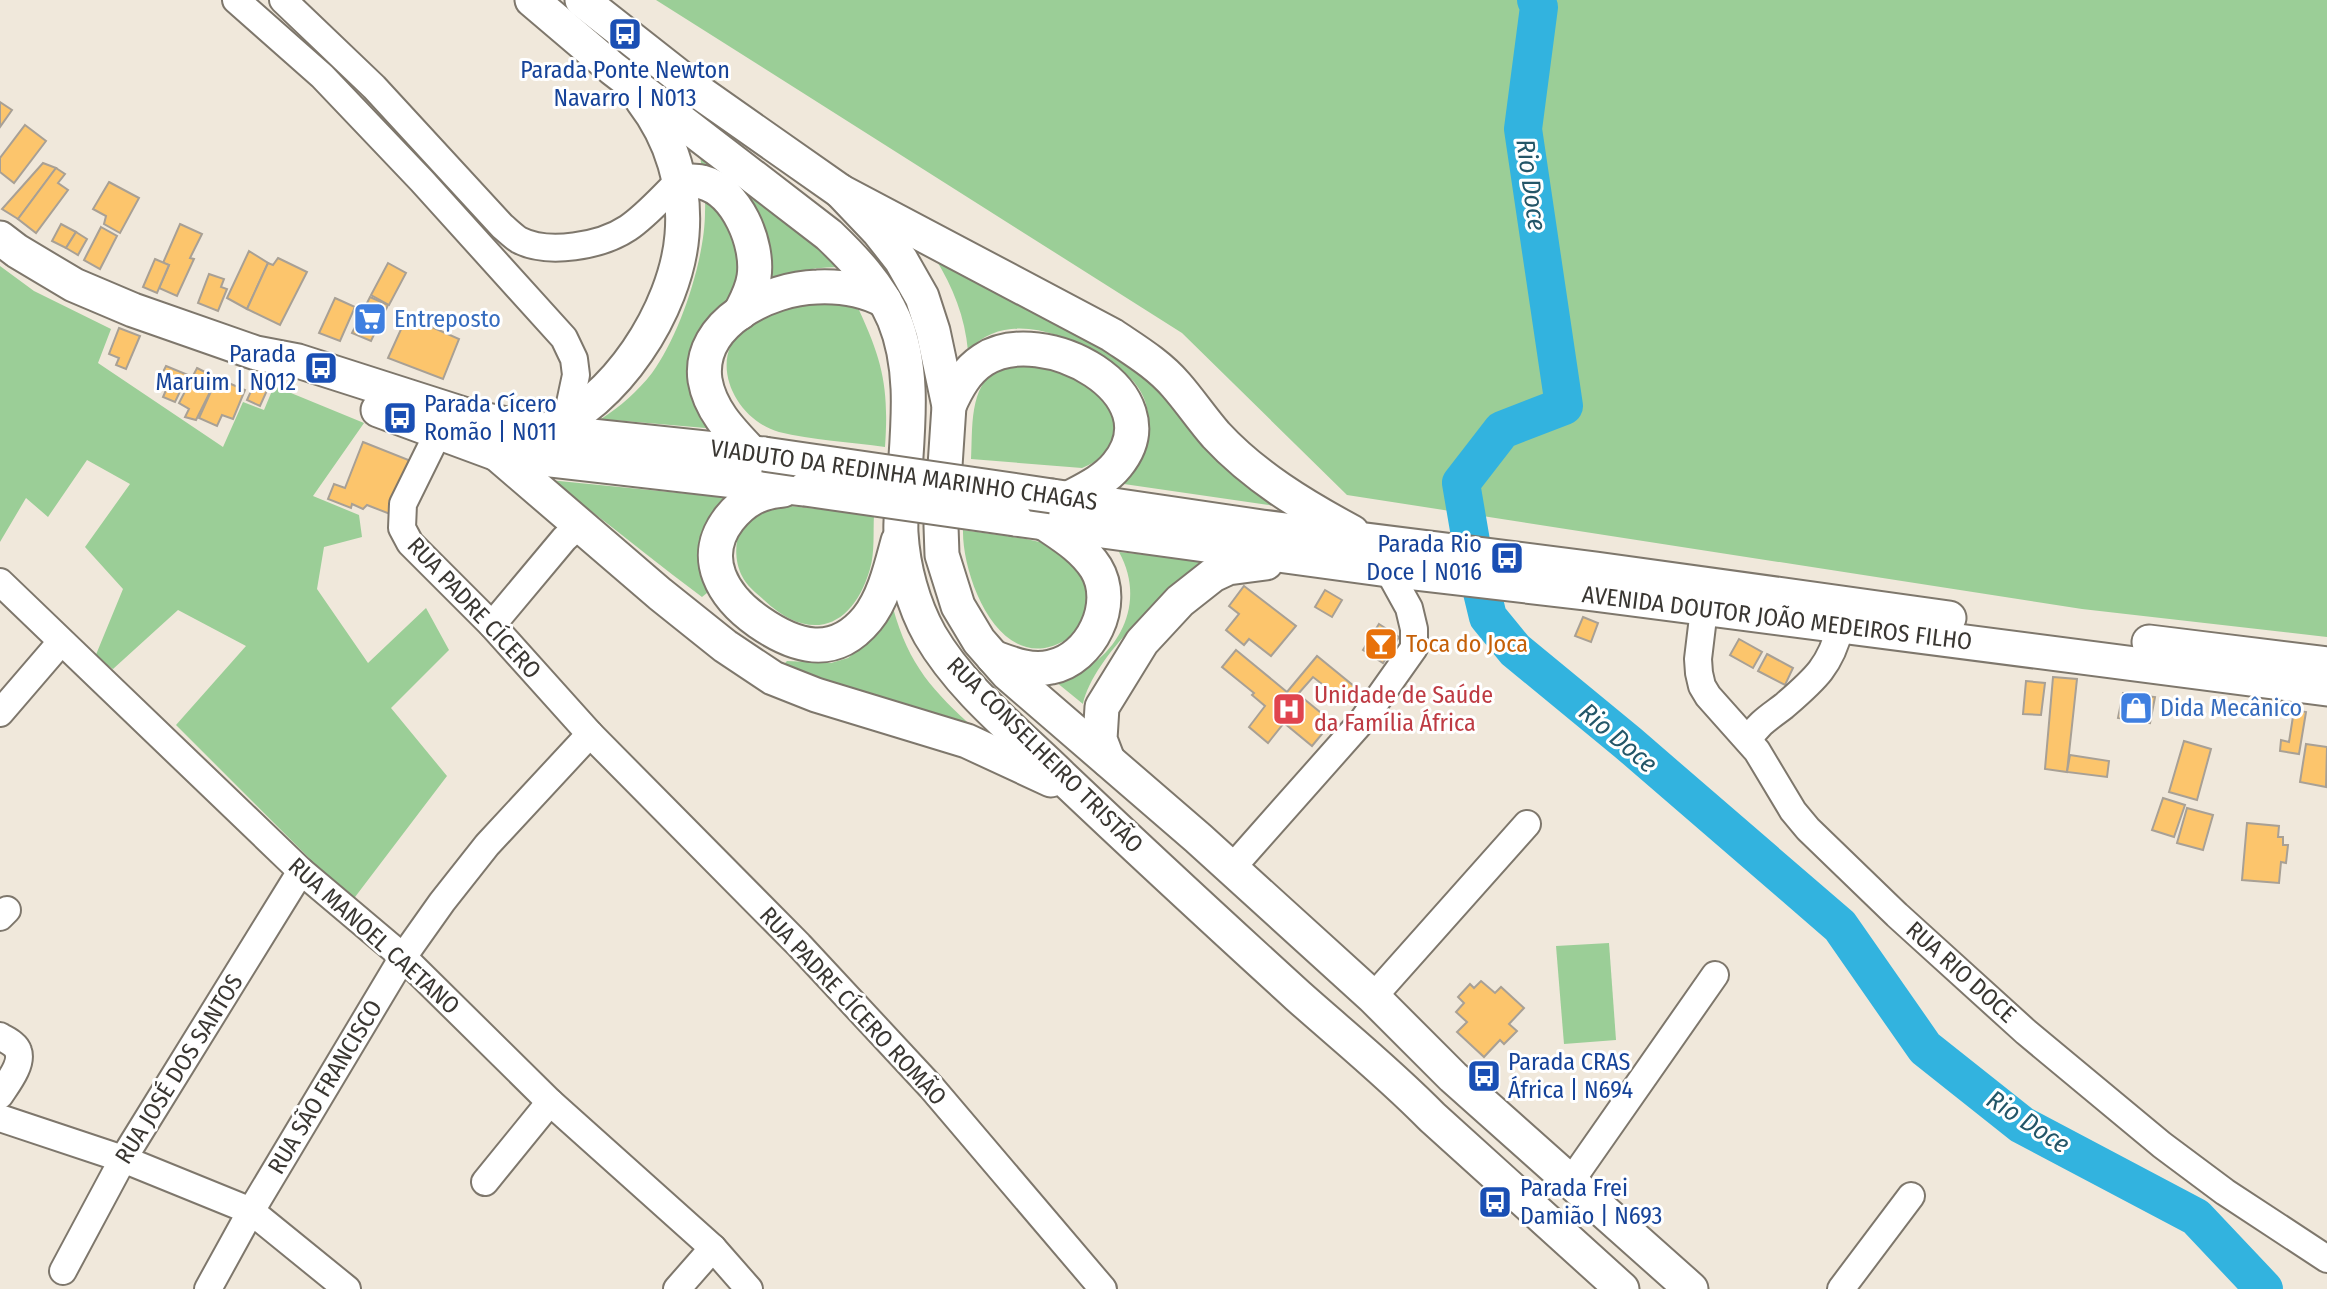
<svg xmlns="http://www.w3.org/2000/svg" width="2327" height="1289" viewBox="0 0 2327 1289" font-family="'Fira Sans Condensed',sans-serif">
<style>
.green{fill:#9bce97}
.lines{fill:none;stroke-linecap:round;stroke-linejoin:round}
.river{stroke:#32b3df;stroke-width:38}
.building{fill:#fcc56c;stroke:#a8a095;stroke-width:2}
.minor-casing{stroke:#7e776c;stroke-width:30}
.major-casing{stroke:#7e776c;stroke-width:37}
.minor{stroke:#fff;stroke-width:26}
.major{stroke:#fff;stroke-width:33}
.major-bridge-casing{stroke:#7e776c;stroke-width:37;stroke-linecap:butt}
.major-bridge{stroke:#fff;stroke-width:33}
.labels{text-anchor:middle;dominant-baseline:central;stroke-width:6;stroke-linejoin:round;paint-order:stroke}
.transit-label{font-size:24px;fill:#164399;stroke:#fff;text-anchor:start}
.shop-label{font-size:24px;fill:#366cbe;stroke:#fff;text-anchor:start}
.street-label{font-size:24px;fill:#3a3732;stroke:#fff}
.food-label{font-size:24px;fill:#c56008;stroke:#fff;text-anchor:start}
.health-label{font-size:24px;fill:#be3a42;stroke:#fff;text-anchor:start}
.water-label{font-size:26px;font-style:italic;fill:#235668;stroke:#fff}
</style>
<rect width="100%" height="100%" fill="#f0e8db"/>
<g class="green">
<polygon points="656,0 2327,0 2327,637 2082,609 1347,495 1182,333"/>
<path d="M699 149 840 267C780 269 763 280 716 315L717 429 601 419C620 407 638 391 652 373 680 335 705 259 705 212 706 191 702 170 699 149Z"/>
<path d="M935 258 1122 359 1141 372 1275 506 1117 483C1125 470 1144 447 1147 433 1155 391 1124 368 1092 351 1054 330 1002 313 968 351 965 317 953 287 935 258Z"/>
<polygon points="0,266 34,291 111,329 98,363 223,447 243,402 264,410 274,386 364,423 313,496 359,515 362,537 324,547 317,589 368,663 426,608 449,650 391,708 447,776 352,901 176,725 246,646 178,610 113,669 95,657 123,589 85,547 130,484 87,460 48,517 26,498 0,542"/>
<path d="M808 302 844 304 859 310C883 362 889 389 885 447 852 442 811 440 779 432 736 420 706 361 744 328 760 314 788 309 808 302Z"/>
<path d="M1026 361 1065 373 1093 388 1115 410C1114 442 1114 455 1082 468L971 459C973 430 968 385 999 369 1007 365 1017 364 1026 361Z"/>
<path d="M549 480 730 498 712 589 702 597C650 559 602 517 549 480Z"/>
<path d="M781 505 874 515C873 532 875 552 870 569 853 628 810 644 764 600 756 593 746 585 742 576 735 563 734 543 741 529 748 514 766 511 781 505Z"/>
<path d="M963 530C986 534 1059 539 1072 557 1081 568 1085 584 1091 596 1088 606 1086 619 1080 627 1072 637 1061 644 1049 647 994 661 962 573 963 530Z"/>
<path d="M1119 552 1203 561C1165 594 1094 655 1083 704L1056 682C1113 666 1150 608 1119 552Z"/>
<path d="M893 608C909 666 933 691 976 730L781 667 787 661 831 663 848 658 880 632Z"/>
<polygon points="1609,943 1616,1040 1564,1044 1556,946"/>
</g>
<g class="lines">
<polyline class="river" points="1536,0 1539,7 1523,129 1564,406 1502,430 1461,483 1474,559 1488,617 1515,650 1628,743 1840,926 1925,1048 2022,1125 2196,1217 2264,1289"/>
</g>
<g class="building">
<polygon points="0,102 12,110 0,127"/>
<polygon points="25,125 46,141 14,183 0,172 0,158"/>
<polygon points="43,163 56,168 18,219 2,209"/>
<polygon points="56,168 65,174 58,183 68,190 36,233 18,219"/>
<polygon points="109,182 139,198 120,233 104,224 106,216 93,209"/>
<polygon points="61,224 76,232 66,248 52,241"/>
<polygon points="180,224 202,234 190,258 194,259 177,296 159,288 169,265 163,263"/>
<polygon points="101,227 117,236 100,269 84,260"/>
<polygon points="76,232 87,239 78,255 66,248"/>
<polygon points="249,251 268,263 247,309 227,298"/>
<polygon points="278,258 307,272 280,325 247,309 268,263 273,265"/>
<polygon points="155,259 169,265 157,293 143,287"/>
<polygon points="388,263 406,273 389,305 371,295"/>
<polygon points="209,274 224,279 221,287 227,289 218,311 198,303"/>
<polygon points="370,297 388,305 371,341 352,333"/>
<polygon points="335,298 355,307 340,341 319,333"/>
<polygon points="407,316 459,339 443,379 388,358"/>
<polygon points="119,328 140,336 126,369 116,365 119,358 109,354"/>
<polygon points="166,366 188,375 175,402 163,397 167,388 157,384"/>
<polygon points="197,368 217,378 196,420 185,417 189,409 179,403"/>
<polygon points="217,378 245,390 233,419 222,415 217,426 199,418"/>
<polygon points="256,380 269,386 260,406 247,400"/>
<polygon points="363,442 411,461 390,514 367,505 363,509 352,504 351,508 328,499 334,484 345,488"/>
<polygon points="1244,586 1296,626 1271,656 1249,639 1244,645 1226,630 1239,614 1229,606"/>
<polygon points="1325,590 1342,600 1332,617 1315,607"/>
<polygon points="1583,617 1598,623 1591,642 1575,636"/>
<polygon points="1379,624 1399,637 1383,663 1363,650"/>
<polygon points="1739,639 1762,652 1753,668 1730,655"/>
<polygon points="1236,650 1287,692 1317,656 1355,687 1344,701 1313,677 1298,694 1332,722 1312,746 1284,723 1268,743 1249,727 1265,706 1252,695 1254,693 1222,667"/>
<polygon points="1767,654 1793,668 1785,685 1758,671"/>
<polygon points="2053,677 2077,679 2067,772 2045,769"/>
<polygon points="2026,681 2045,683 2041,715 2023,714"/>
<polygon points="2123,693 2155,697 2150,723 2118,718"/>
<polygon points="2294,710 2306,712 2299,754 2280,751 2281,740 2289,742"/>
<polygon points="2184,741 2211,749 2197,800 2169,792"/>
<polygon points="2306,744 2327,747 2326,787 2300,782"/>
<polygon points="2070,755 2109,761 2107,777 2067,772"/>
<polygon points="2163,798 2185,805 2174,837 2152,830"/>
<polygon points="2187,808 2213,815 2203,850 2177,843"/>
<polygon points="2247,823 2279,826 2278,837 2283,837 2283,845 2288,845 2286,863 2281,862 2279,883 2242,880"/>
<polygon points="1481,981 1495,993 1501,987 1524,1008 1509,1024 1517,1031 1504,1044 1500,1040 1484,1057 1457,1032 1467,1022 1456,1012 1464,1003 1458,997 1470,984 1474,988"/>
</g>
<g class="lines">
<defs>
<g id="minor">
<polyline points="236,0 322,76 422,181 564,338 574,359 576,375 566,422"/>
<path d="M283 0 374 87 502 226C507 230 513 236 519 240 548 255 601 246 628 228 647 215 663 196 680 180"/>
<polyline points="439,431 403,504 402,528 410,543 492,625 590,734 799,945 932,1088 1103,1289"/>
<polyline points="0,582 301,871 403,957 550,1102 713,1248 749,1289"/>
<polyline points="1704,609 1698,659 1699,673 1702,686 1708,696 1757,751 1793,811 1808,829 1897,915 2026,1032 2162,1145 2225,1192 2327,1259"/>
<polyline points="492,625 564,539 579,525"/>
<polyline points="0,713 61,642"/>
<path d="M1749 740C1757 724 1771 716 1784 706 1814 680 1831 666 1840 627"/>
<polyline points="1231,869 1363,720 1414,648 1414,629 1409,608 1388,570"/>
<polyline points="0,917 7,910"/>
<polyline points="1373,997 1527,824"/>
<path d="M0 1036C6 1040 16 1044 18 1051 23 1064 7 1084 0 1095"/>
<polyline points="0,1118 123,1159 251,1211 347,1289"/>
<polyline points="1571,1181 1715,975"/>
<polyline points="485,1182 550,1102"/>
<polyline points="63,1271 123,1159 301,871"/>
<polyline points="208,1289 251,1211 403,957 442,902 487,845 590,734"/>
<polyline points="677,1289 713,1248"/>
<polyline points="1841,1289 1911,1196"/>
</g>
<g id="major">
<path d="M532 0 612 68 829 235C855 260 879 285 894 319 916 372 907 432 904 487 903 502 900 518 901 533 903 567 913 605 930 635 962 690 1016 732 1061 776 1139 850 1218 923 1298 996 1343 1036 1390 1074 1432 1117L1622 1289"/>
<path d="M582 0 699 92 840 191 1112 335C1134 350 1158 364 1176 385 1190 401 1202 419 1216 435 1254 476 1303 506 1352 532"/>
<path d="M680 180C687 181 695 181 702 182 737 191 759 244 754 277 752 291 746 301 740 313"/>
<polyline points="840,191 879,232 901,260 922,297 933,331 949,406 941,526 942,555 958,606 979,641 1008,674 1198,838 1373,997 1453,1077 1691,1289"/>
<polyline points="0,238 17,251 74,285 133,310 256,353 298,361 476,418 544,431 764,454"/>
<path d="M949 406C957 388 966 371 983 360 1042 321 1176 393 1117 465 1105 480 1086 489 1069 498"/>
<polyline points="378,410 497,454 805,489"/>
<path d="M544 431C615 404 676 310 682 235 686 186 672 139 642 100"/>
<path d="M751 452C731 431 710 410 705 380 697 323 769 288 817 287 840 286 865 290 885 301"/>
<polyline points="497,454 660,594 725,646 773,678 816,695 967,741 1051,780"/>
<path d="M783 490C760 492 744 500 729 519 699 558 723 597 759 622 795 647 834 659 867 619 884 598 891 567 898 541"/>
<polyline points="1052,496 1262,527 1596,569 1949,618"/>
<polyline points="1015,519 1388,570 1595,594 2327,689"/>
<polyline points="2149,642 2327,664"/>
<path d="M993 657C1012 664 1031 672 1051 667 1091 659 1118 604 1096 568 1084 549 1065 537 1047 525"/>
<polyline points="1108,760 1100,739 1102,707 1142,642 1180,601 1213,575 1228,568 1266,563"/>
</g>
</defs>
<use href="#minor" class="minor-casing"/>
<use href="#major" class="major-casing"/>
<use href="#minor" class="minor"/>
<use href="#major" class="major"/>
<defs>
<g id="major-bridge">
<polyline points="764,454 1052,496"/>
<polyline points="805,489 1015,519"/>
</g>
</defs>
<use href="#major-bridge" class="major-bridge-casing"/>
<use href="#major-bridge" class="major-bridge"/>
</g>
<defs>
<symbol id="bus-square" viewBox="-11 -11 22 22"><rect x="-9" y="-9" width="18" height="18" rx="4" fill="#1a4fb4" stroke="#fff"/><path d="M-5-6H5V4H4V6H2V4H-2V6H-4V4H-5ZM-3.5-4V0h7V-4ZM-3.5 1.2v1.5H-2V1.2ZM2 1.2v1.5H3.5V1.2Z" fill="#fff"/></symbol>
<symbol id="supermarket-square" viewBox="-11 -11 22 22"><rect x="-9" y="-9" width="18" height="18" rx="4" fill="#3f7fe0" stroke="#fff"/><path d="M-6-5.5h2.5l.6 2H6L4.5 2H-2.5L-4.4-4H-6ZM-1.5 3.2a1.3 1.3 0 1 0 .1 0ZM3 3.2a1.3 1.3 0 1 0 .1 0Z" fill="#fff"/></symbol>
<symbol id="bar-square" viewBox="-11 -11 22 22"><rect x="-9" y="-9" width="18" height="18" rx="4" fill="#e8710a" stroke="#fff"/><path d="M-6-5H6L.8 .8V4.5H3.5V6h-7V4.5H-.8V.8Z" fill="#fff"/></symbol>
<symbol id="shop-square" viewBox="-11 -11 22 22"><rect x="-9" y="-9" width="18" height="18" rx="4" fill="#3f7fe0" stroke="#fff"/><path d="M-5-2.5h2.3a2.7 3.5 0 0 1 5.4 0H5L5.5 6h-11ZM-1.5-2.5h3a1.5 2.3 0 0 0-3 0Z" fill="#fff"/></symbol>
<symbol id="hospital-square" viewBox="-11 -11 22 22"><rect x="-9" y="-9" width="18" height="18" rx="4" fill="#e0444e" stroke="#fff"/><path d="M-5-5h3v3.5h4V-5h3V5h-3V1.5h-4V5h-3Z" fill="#fff"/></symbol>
</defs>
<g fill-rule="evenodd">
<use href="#bus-square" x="606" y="15" width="38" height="38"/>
<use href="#supermarket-square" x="351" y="300" width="38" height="38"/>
<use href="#bus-square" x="302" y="349" width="38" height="38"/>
<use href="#bus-square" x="381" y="399" width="38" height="38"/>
<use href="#bus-square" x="1488" y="539" width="38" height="38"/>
<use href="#bar-square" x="1362" y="625" width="38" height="38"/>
<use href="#shop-square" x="2117" y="689" width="38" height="38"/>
<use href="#hospital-square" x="1270" y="690" width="38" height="38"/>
<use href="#bus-square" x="1465" y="1057" width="38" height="38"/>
<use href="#bus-square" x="1476" y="1183" width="38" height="38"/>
</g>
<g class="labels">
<g class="transit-label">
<text x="625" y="70" text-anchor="middle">Parada Ponte Newton<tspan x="625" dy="28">Navarro | N013</tspan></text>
<text x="296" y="354" text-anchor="end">Parada<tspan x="296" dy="28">Maruim | N012</tspan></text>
<text x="424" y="404">Parada Cícero<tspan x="424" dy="28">Romão | N011</tspan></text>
<text x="1482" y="544" text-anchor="end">Parada Rio<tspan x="1482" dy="28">Doce | N016</tspan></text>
<text x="1508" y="1062">Parada CRAS<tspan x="1508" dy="28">África | N694</tspan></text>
<text x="1520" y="1188">Parada Frei<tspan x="1520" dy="28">Damião | N693</tspan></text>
</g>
<g class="shop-label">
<text x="394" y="319">Entreposto</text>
<text x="2160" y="708">Dida Mecânico</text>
</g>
<g class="street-label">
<text transform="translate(904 475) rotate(8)">VIADUTO DA REDINHA MARINHO CHAGAS</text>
<text transform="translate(474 608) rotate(47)">RUA PADRE CÍCERO</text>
<text transform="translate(1777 618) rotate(7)">AVENIDA DOUTOR JOÃO MEDEIROS FILHO</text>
<text transform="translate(1045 755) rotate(45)">RUA CONSELHEIRO TRISTÃO</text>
<text transform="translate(374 936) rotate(42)">RUA MANOEL CAETANO</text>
<text transform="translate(1961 972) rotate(42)">RUA RIO DOCE</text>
<text transform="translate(853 1006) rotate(47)">RUA PADRE CÍCERO ROMÃO</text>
<text transform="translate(179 1069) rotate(-58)">RUA JOSÉ DOS SANTOS</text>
<text transform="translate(325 1087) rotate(-59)">RUA SÃO FRANCISCO</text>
</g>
<g class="food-label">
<text x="1406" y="644">Toca do Joca</text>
</g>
<g class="health-label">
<text x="1314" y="695">Unidade de Saúde<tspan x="1314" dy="28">da Família África</tspan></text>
</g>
<g class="water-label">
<text transform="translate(1531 185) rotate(82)">Rio Doce</text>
<text transform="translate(1618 738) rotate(40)">Rio Doce</text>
<text transform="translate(2028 1122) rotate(33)">Rio Doce</text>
</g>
</g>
</svg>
